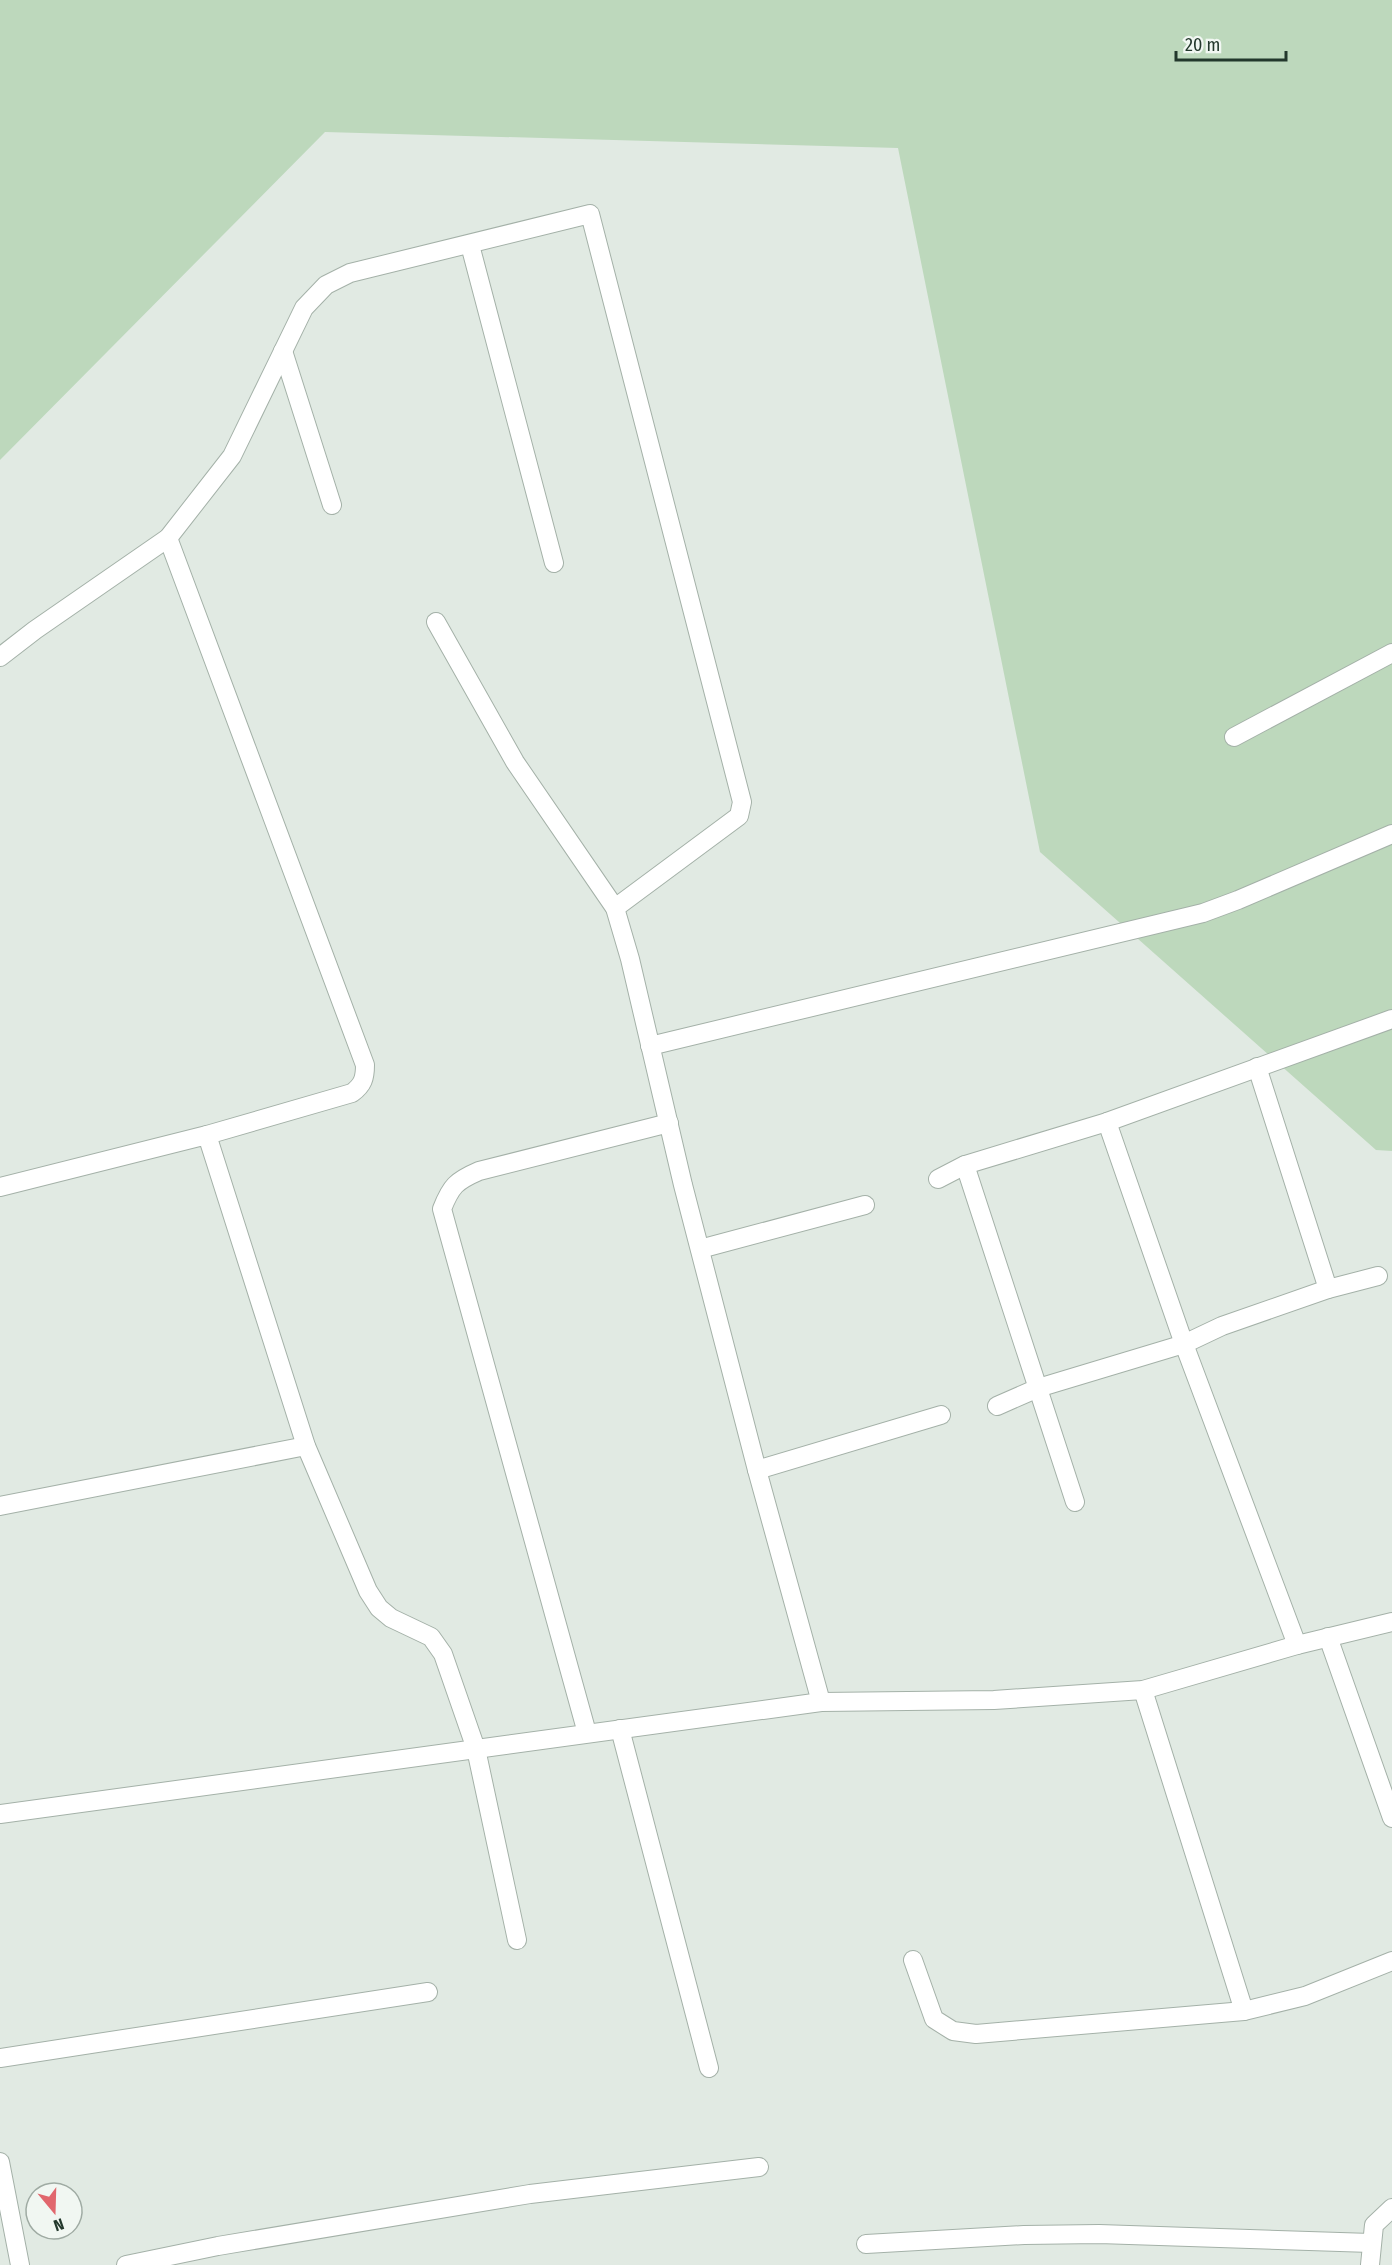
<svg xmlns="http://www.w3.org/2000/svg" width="1392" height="2265" viewBox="0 0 1392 2265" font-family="'Fira Sans Condensed',sans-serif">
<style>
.green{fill:#bdd8bc}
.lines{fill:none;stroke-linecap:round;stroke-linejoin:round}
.minor-casing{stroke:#a4b1a8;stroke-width:20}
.minor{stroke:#fff;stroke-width:18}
</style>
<rect width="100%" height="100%" fill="#e1eae3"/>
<polygon class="green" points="0,0 1392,0 1392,1151 1376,1150 1040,852 898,148 325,132 0,460"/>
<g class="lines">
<defs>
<g id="minor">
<polyline points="470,245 554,563"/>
<polyline points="283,351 332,505"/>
<path d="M168 538 365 1065C365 1078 363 1085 352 1093L207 1135"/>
<polyline points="436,622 515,762 615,908 630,959 683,1185 757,1470 821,1702"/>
<polyline points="0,657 35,630 168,538 232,456 304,308 326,285 350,273 590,214 742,802 739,816 615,908"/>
<polyline points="1234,737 1392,653"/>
<polyline points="650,1046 1203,913 1238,900 1392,834"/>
<polyline points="1257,1067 1328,1289"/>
<polyline points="1107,1122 1184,1344 1297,1645"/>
<polyline points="965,1165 1075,1502"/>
<polyline points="938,1179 965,1165 1107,1122 1392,1019"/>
<polyline points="0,1187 207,1135 306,1446 368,1591 379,1608 391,1618 431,1637 443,1654 476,1749 517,1940"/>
<polyline points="700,1249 865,1205"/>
<polyline points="997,1406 1038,1388 1184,1344 1222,1326 1328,1289 1378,1276"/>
<polyline points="757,1470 941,1415"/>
<polyline points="0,1506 306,1446"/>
<polyline points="1328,1637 1392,1818"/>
<polyline points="1143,1690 1244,2011"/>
<polyline points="620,1729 709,2068"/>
<path d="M587 1733 442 1209C451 1186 456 1181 479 1171L669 1123"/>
<polyline points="0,1814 821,1702 994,1700 1143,1690 1297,1645 1392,1622"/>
<polyline points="913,1960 934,2019 953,2031 976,2034 1244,2011 1305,1996 1392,1961"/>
<polyline points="0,2058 428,1992"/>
<polyline points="0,2162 20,2265"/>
<polyline points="866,2244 1024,2235 1099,2234 1371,2243"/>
<polyline points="126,2265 218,2246 530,2194 759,2167"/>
<polyline points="1370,2265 1374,2225 1392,2208"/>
</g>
</defs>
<use href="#minor" class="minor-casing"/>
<use href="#minor" class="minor"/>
</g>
<g transform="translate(54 2211) rotate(161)"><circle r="28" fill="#f1f7f2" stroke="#9faba3" stroke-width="1.5"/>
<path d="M0-4.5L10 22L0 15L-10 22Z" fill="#e1676d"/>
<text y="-9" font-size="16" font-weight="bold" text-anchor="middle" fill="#23382c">N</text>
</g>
<path d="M1176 51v9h110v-9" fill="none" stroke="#23382c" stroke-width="3"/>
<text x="1185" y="51" font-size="18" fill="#23382c" stroke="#f1f7f2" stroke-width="4.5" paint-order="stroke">20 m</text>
</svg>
